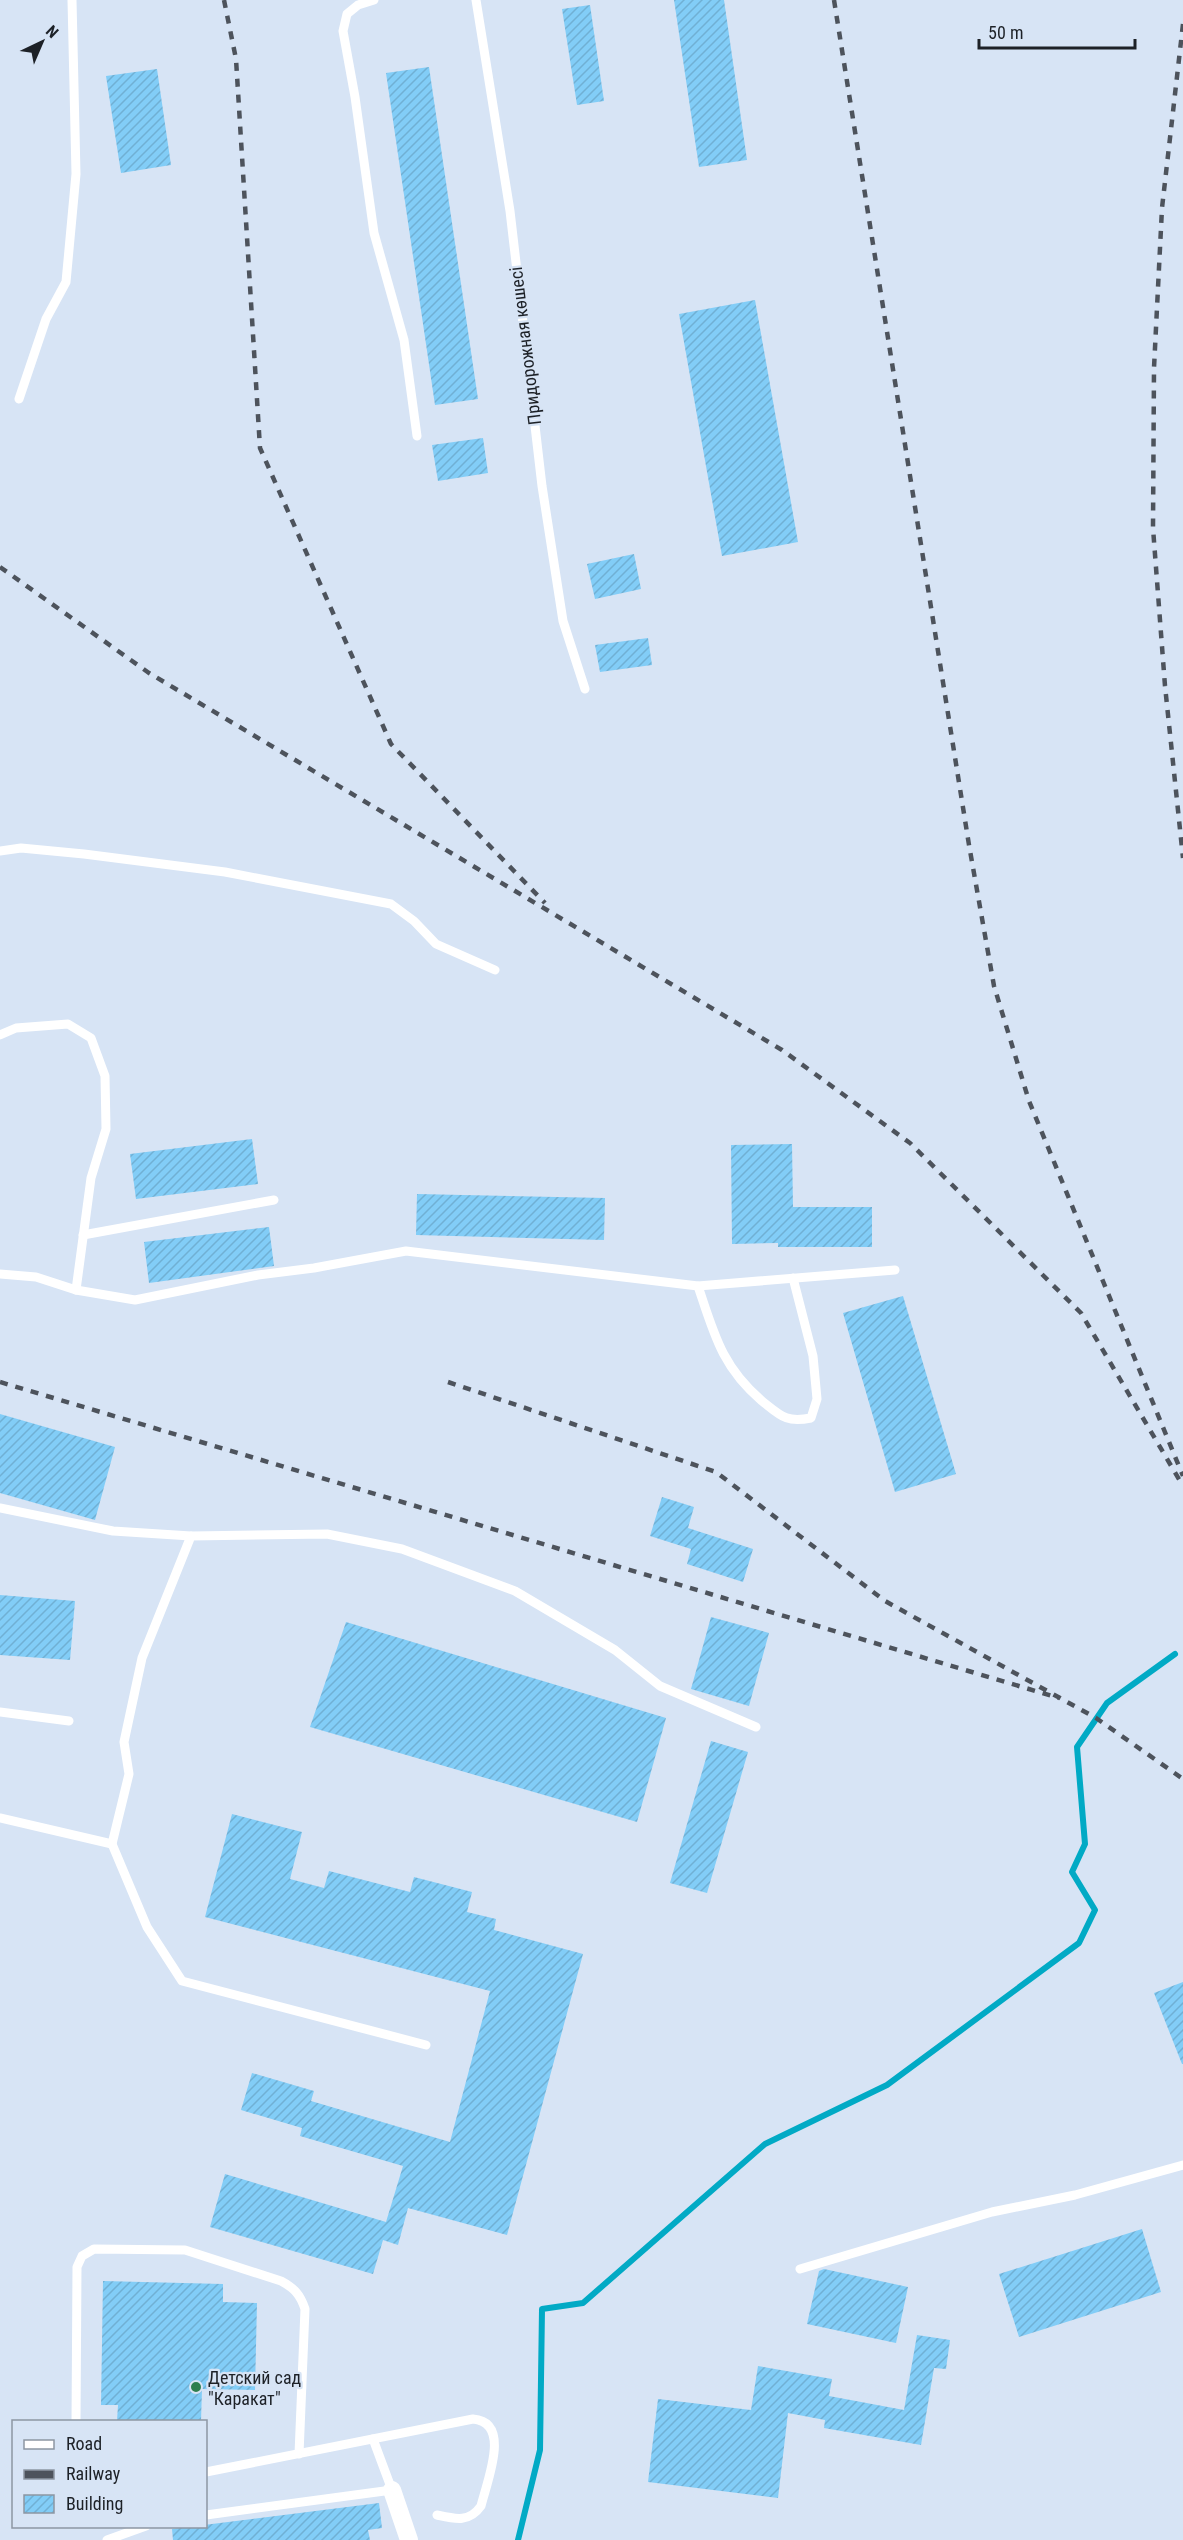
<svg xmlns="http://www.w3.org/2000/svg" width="1183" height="2540" viewBox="0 0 1183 2540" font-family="'Roboto Condensed',sans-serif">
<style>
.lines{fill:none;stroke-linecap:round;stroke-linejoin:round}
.stream{stroke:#01aac5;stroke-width:6}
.building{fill:url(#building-hatch)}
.service{stroke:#fff;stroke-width:9}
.minor{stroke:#fff;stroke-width:18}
.rail{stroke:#4d535c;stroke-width:4.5;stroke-dasharray:8 8;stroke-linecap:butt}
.poi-dot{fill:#2e7e4f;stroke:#d7e4f5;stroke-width:2}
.labels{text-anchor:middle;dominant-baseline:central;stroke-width:4.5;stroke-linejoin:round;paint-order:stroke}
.street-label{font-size:18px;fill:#1d2127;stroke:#d7e4f5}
.poi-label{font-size:18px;fill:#1d2127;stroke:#d7e4f5;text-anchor:start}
</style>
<defs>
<pattern id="building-hatch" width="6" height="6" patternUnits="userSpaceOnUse" patternTransform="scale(1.5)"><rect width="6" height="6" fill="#82cdf7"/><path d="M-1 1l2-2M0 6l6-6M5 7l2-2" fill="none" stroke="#70b0d4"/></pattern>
</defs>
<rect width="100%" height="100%" fill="#d7e4f5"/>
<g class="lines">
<polyline class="stream" points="518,2540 540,2450 542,2309 583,2303 765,2144 887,2085 1079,1943 1095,1910 1072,1872 1085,1844 1077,1747 1107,1703 1175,1654"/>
</g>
<g class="building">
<polygon points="674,0 724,0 747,160 699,167"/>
<polygon points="590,5 604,101 577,105 562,9"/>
<polygon points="429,67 478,399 435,405 386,73"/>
<polygon points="157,69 171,165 121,173 106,76"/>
<polygon points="755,300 798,542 722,556 679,314"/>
<polygon points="483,438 488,473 438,481 432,445"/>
<polygon points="634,554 641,589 595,599 587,564"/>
<polygon points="648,638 652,665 600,672 595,645"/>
<polygon points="252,1139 258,1184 136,1199 130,1154"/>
<polygon points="792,1144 793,1207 872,1207 872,1247 778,1247 778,1243 732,1244 731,1145"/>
<polygon points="417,1194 605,1198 604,1240 416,1235"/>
<polygon points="269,1227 274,1266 149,1283 144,1242"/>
<polygon points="903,1296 956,1474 895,1492 843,1313"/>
<polygon points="0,1414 115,1447 95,1520 0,1493"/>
<polygon points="662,1497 694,1507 688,1528 753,1549 743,1582 687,1564 691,1549 650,1536"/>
<polygon points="0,1595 75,1601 70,1660 0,1655"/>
<polygon points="711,1617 769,1633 749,1706 691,1689"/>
<polygon points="346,1622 666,1718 637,1822 310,1727"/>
<polygon points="711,1741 748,1752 707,1893 670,1883"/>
<polygon points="232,1814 302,1832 290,1879 324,1888 329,1871 410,1892 414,1877 472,1892 467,1912 496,1919 494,1930 583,1954 507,2235 408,2208 398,2245 383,2240 373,2274 210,2227 225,2174 386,2222 403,2166 300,2136 302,2128 241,2110 252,2073 314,2091 311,2101 450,2142 490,1991 205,1917"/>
<polygon points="1183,1982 1183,2064 1182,2064 1154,1993"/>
<polygon points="1142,2229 1161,2292 1019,2337 999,2274"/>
<polygon points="824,2269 908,2287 896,2343 807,2324 819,2271"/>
<polygon points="103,2281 223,2284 223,2302 257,2303 255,2390 202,2389 201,2421 117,2421 118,2405 101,2405"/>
<polygon points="917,2335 950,2340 946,2369 934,2368 921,2445 824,2428 825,2420 788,2413 778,2498 648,2482 658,2399 751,2410 758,2366 832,2379 829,2396 904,2410"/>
<polygon points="379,2503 382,2528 368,2530 370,2540 173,2540 172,2529"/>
</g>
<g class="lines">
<g class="service">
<polyline points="374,0 358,5 347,14 343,31 355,97 374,233 404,340 417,436"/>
<polyline points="476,0 510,211 542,486 563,621 585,689"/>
<polyline points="19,399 46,319 66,282 76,174 72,0"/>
<polyline points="0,851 21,848 84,854 225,872 391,904 414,921 436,944 495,970"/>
<polyline points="0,1035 16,1028 68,1024 91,1038 105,1076 106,1129 91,1178 76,1290"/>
<polyline points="83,1235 274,1200"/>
<polyline points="0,1274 36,1277 76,1290 135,1300 258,1275 314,1268 406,1251 698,1286 895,1270"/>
<path d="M698 1286C714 1334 722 1367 762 1401 781 1416 786 1423 811 1418L817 1399 813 1356 793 1278"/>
<polyline points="0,1508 113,1531 191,1536"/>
<polyline points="0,1712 69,1721"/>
<polyline points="0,1818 112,1844 129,1774 124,1742 142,1658 191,1536 327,1534 402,1549 515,1591 615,1650 660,1686 756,1727"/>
<polyline points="112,1844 147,1927 182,1981 426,2045"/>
<polyline points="800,2269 992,2212 1075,2195 1183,2165"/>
<path d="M76 2422 77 2267 82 2256 94 2249 185 2250 281 2281C294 2288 300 2294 305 2309L299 2454"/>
<path d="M206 2472 473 2419C512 2422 487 2481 481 2506 469 2523 455 2519 437 2515"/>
<polyline points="206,2515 392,2490 373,2439"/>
<polyline points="107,2540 146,2526"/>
</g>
<polyline class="minor" points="392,2490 409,2540"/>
<g class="rail">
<polyline points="224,0 236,59 260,448 391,744 545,903"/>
<polyline points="834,0 969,845 994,986 1029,1101 1183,1476"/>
<polyline points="1183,24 1162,208 1154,368 1153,528 1165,686 1183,858"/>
<polyline points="0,567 149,673 782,1050 910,1143 1081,1313 1183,1486"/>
<polyline points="0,1382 1059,1698"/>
<polyline points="448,1382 716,1472 885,1601 1096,1718 1183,1779"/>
</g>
</g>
<circle class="poi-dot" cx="196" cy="2387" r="6"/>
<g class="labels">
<g class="street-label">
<text transform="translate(525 346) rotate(-97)">Придорожная көшесі</text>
</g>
<g class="poi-label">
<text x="208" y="2377">Детский сад<tspan x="208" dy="21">"Каракат"</tspan></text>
</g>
</g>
<rect x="12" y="2420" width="195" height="108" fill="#d7e4f5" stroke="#8d96a3" stroke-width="1.5"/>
<rect x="24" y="2440" width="30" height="9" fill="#ffffff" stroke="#8d96a3" stroke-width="1.5"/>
<text x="66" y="2450" font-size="18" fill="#1d2127">Road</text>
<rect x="24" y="2470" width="30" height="9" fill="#4d535c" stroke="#8d96a3" stroke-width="1.5"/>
<text x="66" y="2480" font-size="18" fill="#1d2127">Railway</text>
<rect x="24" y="2495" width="30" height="18" fill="url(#building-hatch)" stroke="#8d96a3" stroke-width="1.5"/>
<text x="66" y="2510" font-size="18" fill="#1d2127">Building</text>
<g transform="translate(42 42) rotate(44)" stroke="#d7e4f5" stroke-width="4.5" paint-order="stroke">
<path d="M0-4.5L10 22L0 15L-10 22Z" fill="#1d2127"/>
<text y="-9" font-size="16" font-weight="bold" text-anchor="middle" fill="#1d2127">N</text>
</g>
<path d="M979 39v9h156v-9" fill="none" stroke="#1d2127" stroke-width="3"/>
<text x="988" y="39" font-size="18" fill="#1d2127" stroke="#d7e4f5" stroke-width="4.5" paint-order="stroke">50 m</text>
</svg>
